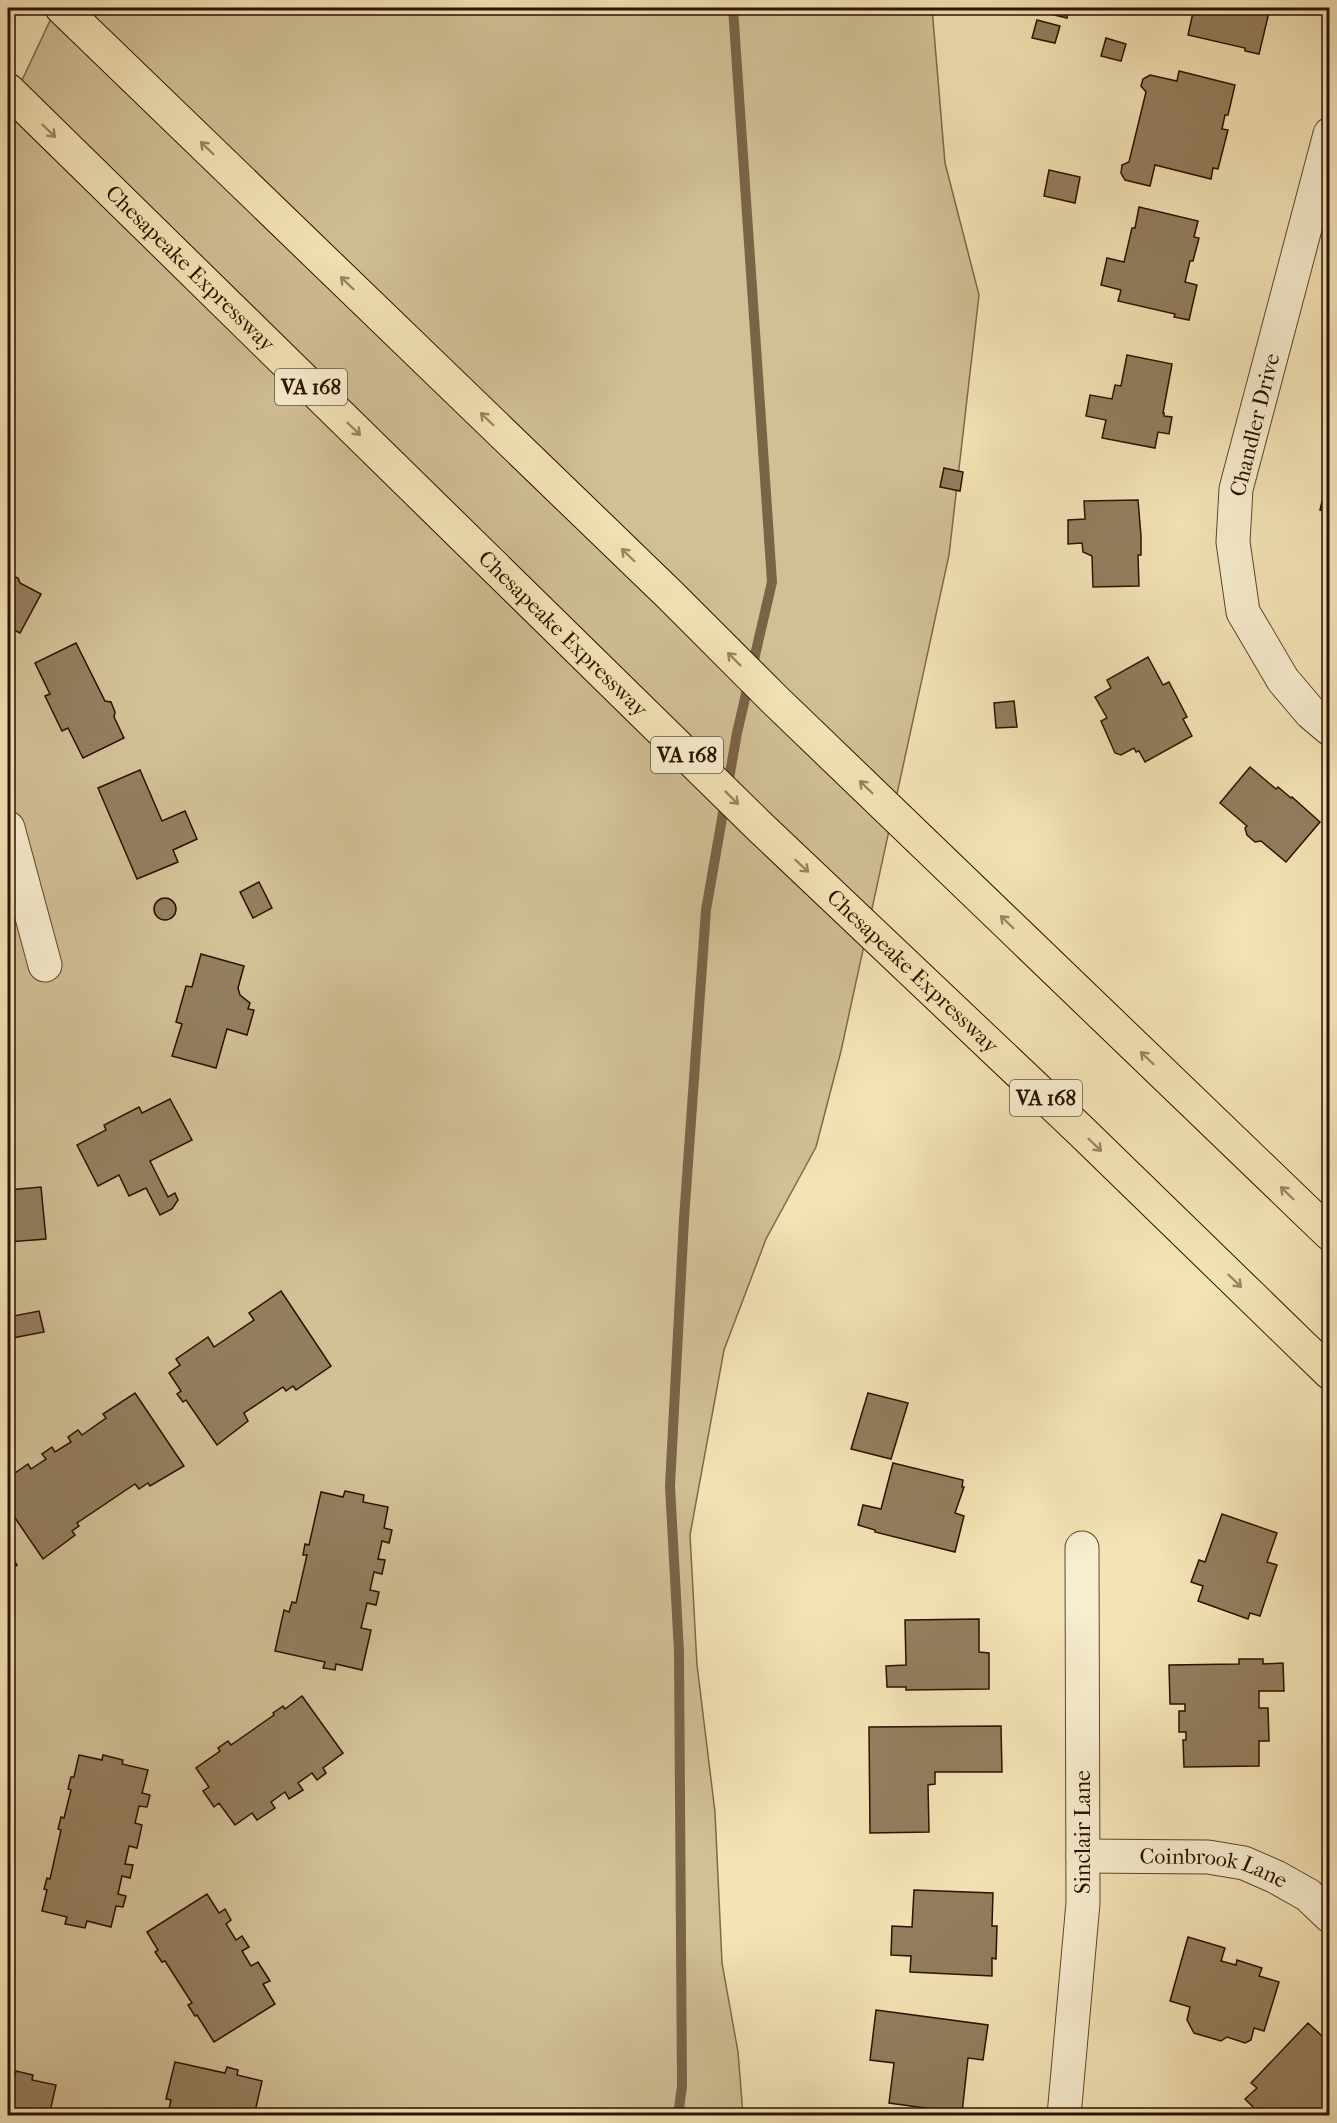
<svg xmlns="http://www.w3.org/2000/svg" width="1337" height="2123" viewBox="0 0 1337 2123" font-family="'IM FELL French Canon',serif">
<style>
.green{fill:#d1bf96;stroke:#7e684b;stroke-width:1.5}
.lines{fill:none;stroke-linecap:round;stroke-linejoin:round}
.stream{stroke:#7a6447;stroke-width:10}
.building{fill:#937e5e;stroke:#2b1100;stroke-width:1.5}
.minor-casing{stroke:#5d462d;stroke-width:35}
.highway-casing{stroke:#2b1100;stroke-width:35}
.minor{stroke:#f7edcf;stroke-width:33}
.highway{stroke:#f3e3b5;stroke-width:33}
.oneway{stroke:#998464}
.labels{text-anchor:middle;dominant-baseline:central;stroke-width:5;stroke-linejoin:round;paint-order:stroke}
.shield{fill:#f7edcf;stroke:#68533e;stroke-width:1.5}
.shield-label{font-size:21px;font-weight:bold;fill:#2b1100}
.street-label{font-size:22px;fill:#2b1100;stroke:#f7edcf}
</style>
<rect width="100%" height="100%" fill="#f3e3b5"/>
<filter id="stains"><feTurbulence type="fractalNoise" baseFrequency=".00333" numOctaves="4"/><feColorMatrix values="0 0 0 0 .2 0 0 0 0 .09 0 0 0 0 .02 0 0 0 .5 -.17"/></filter>
<radialGradient id="worn" r=".72"><stop offset=".6" stop-color="#630" stop-opacity="0"/><stop offset="1" stop-color="#630" stop-opacity=".3"/></radialGradient>
<polygon class="green" points="56,8 932,8 945,163 979,295 949,555 841,1051 816,1147 766,1239 724,1350 690,1535 697,1665 715,1812 722,1963 738,2052 743,2115 8,2115 8,110"/>
<g class="lines">
<polyline class="stream" points="678,2116 682,2086 679,1652 670,1486 684,1219 706,910 737,733 772,582 733,8"/>
</g>
<g class="building">
<polygon points="1043,8 1069,8 1067,18 1042,12"/>
<polygon points="1194,8 1270,8 1259,54 1245,51 1245,48 1188,35"/>
<polygon points="1037,20 1060,26 1055,43 1032,38"/>
<polygon points="1106,38 1126,44 1121,61 1101,56"/>
<polygon points="1179,71 1235,85 1228,115 1225,115 1222,129 1228,130 1218,169 1213,168 1211,179 1155,165 1150,186 1125,180 1121,173 1122,165 1129,162 1146,92 1141,86 1143,79 1150,75 1177,81"/>
<polygon points="1049,170 1080,177 1075,203 1044,196"/>
<polygon points="1139,207 1198,221 1194,237 1199,238 1193,261 1190,261 1185,282 1197,285 1189,320 1174,317 1175,314 1118,301 1121,290 1101,285 1107,258 1124,262 1132,228 1135,228"/>
<polygon points="1127,355 1172,364 1163,413 1164,413 1164,416 1172,417 1169,434 1158,432 1155,448 1102,438 1106,420 1086,416 1090,395 1112,399 1115,385 1121,386"/>
<polygon points="944,468 963,472 960,491 940,487"/>
<polygon points="1328,475 1330,476 1330,512 1320,510"/>
<polygon points="1138,500 1141,536 1141,555 1138,555 1139,586 1093,587 1092,556 1083,552 1082,543 1068,544 1068,520 1085,519 1084,501"/>
<polygon points="8,574 18,578 20,583 41,594 20,633 8,627"/>
<polygon points="76,643 105,701 111,702 115,712 114,717 124,738 83,758 68,728 62,731 45,696 50,694 35,663"/>
<polygon points="1148,657 1163,685 1169,682 1187,717 1183,719 1192,736 1145,762 1139,751 1136,752 1134,748 1121,755 1115,753 1101,721 1107,718 1095,697 1111,688 1107,680"/>
<polygon points="1014,701 1017,727 996,728 994,703"/>
<polygon points="1250,767 1276,789 1278,787 1291,798 1292,797 1320,822 1286,862 1261,841 1255,842 1247,835 1245,828 1247,826 1220,803"/>
<polygon points="140,770 162,821 185,811 197,839 173,850 178,862 137,879 98,788"/>
<polygon points="259,882 272,908 253,918 240,892"/>
<circle cx="165" cy="909" r="11"/>
<polygon points="201,954 244,966 238,988 240,995 250,1003 248,1009 254,1010 247,1035 227,1029 216,1068 172,1056 182,1024 176,1022 186,986 192,987"/>
<polygon points="170,1099 192,1140 150,1161 168,1197 175,1193 178,1200 172,1209 160,1215 146,1188 129,1196 119,1175 98,1186 77,1145 106,1130 104,1125 139,1107 142,1113"/>
<polygon points="41,1187 46,1239 8,1242 8,1190"/>
<polygon points="281,1291 331,1366 296,1390 293,1386 286,1391 283,1387 244,1413 248,1421 217,1445 186,1400 183,1402 177,1394 181,1391 169,1373 180,1365 176,1359 208,1337 214,1347 254,1320 249,1313"/>
<polygon points="39,1311 44,1332 12,1338 8,1317"/>
<polygon points="135,1393 184,1466 150,1486 148,1483 139,1489 135,1484 77,1523 79,1526 72,1531 75,1535 43,1559 13,1515 10,1518 8,1515 8,1478 28,1464 31,1469 46,1459 42,1454 52,1447 55,1452 71,1442 68,1437 78,1430 82,1435 106,1418 103,1414"/>
<polygon points="868,1393 908,1403 891,1459 851,1449"/>
<polygon points="893,1463 963,1480 962,1487 964,1487 955,1513 964,1516 955,1552 875,1532 875,1530 858,1525 863,1505 881,1509"/>
<polygon points="345,1491 364,1495 363,1502 388,1507 384,1528 392,1530 389,1543 382,1541 378,1559 385,1560 382,1574 374,1572 370,1590 379,1592 376,1605 367,1603 361,1628 371,1630 362,1670 336,1664 335,1670 323,1668 325,1662 275,1651 284,1610 289,1612 292,1602 296,1603 307,1555 303,1555 305,1544 309,1545 321,1492 343,1497"/>
<polygon points="1222,1514 1277,1533 1267,1562 1277,1565 1260,1616 1250,1613 1248,1619 1198,1601 1203,1586 1191,1582 1199,1560 1205,1562"/>
<polygon points="8,1551 17,1565 8,1572"/>
<polygon points="979,1619 979,1652 989,1653 989,1689 906,1690 906,1687 887,1687 886,1666 906,1665 905,1620"/>
<polygon points="1239,1659 1263,1659 1263,1664 1283,1663 1284,1691 1259,1691 1259,1708 1268,1708 1269,1741 1259,1741 1259,1766 1184,1767 1183,1740 1186,1740 1186,1732 1179,1732 1179,1711 1185,1711 1185,1704 1170,1704 1169,1665 1239,1664"/>
<polygon points="302,1696 343,1753 323,1768 326,1773 317,1780 312,1773 298,1783 303,1790 289,1799 285,1792 271,1802 275,1808 257,1820 252,1813 235,1825 219,1803 214,1807 203,1791 209,1787 196,1768 220,1751 218,1748 228,1741 231,1745 274,1715 273,1713 283,1706 285,1709"/>
<polygon points="1001,1726 1002,1772 935,1772 935,1784 928,1785 929,1832 870,1833 869,1727"/>
<polygon points="79,1755 102,1760 103,1755 123,1760 122,1764 148,1770 142,1793 150,1795 147,1807 139,1806 135,1823 142,1825 137,1848 129,1846 125,1864 133,1865 130,1878 122,1876 118,1894 126,1896 123,1907 116,1906 111,1927 87,1921 85,1928 65,1924 67,1917 42,1911 47,1890 44,1889 47,1878 50,1879 61,1830 58,1829 61,1817 64,1818 71,1790 68,1789 71,1777 74,1777"/>
<polygon points="914,1890 993,1893 992,1926 997,1926 996,1959 992,1958 992,1976 910,1972 911,1956 891,1955 892,1926 912,1927"/>
<polygon points="207,1894 219,1913 225,1909 231,1920 226,1924 236,1940 242,1936 249,1947 242,1951 251,1966 258,1962 270,1981 263,1984 275,2004 214,2042 197,2015 195,2016 188,2005 192,2003 165,1961 162,1962 155,1952 158,1950 147,1932"/>
<polygon points="1188,1937 1225,1948 1221,1961 1236,1965 1237,1960 1262,1968 1259,1976 1279,1982 1264,2031 1254,2028 1251,2040 1245,2043 1227,2037 1221,2041 1194,2033 1187,2020 1190,2007 1170,2001"/>
<polygon points="876,2010 988,2025 983,2060 968,2058 962,2113 889,2103 894,2063 870,2060"/>
<polygon points="1308,2023 1322,2036 1325,2032 1330,2036 1330,2116 1262,2116 1245,2099 1257,2088 1251,2083"/>
<polygon points="175,2062 225,2073 227,2067 238,2070 237,2075 262,2081 254,2116 171,2116 172,2110 169,2109 171,2100 166,2099"/>
<polygon points="16,2071 33,2075 32,2080 56,2085 49,2116 8,2116 8,2075 15,2076"/>
</g>
<g class="lines">
<defs>
<g id="minor">
<polyline points="1330,134 1236,489 1233,542 1243,612 1283,680 1311,713 1330,729"/>
<polyline points="8,828 45,965"/>
<path id="s1" d="M1083 1856 1208 1857 1244 1863 1276 1877 1308 1895 1330 1916"/>
<polyline points="1064,2116 1083,1903 1082,1548"/>
</g>
<g id="highway">
<polyline points="62,8 670,595 775,700 1330,1234"/>
<path id="s2" d="M8 90 759 826 1081 1131 1330 1373"/>
</g>
</defs>
<use href="#minor" class="minor-casing"/>
<use href="#highway" class="highway-casing"/>
<use href="#minor" class="minor"/>
<use href="#highway" class="highway"/>
</g>
<defs><path id="oneway-shaft" d="M-6 0H5M1.5-3L5.5 0L1.5 3" fill="none" stroke-width="1.6" stroke-linecap="round" stroke-linejoin="round" transform="scale(1.5)"/></defs>
<g class="oneway">
<use href="#oneway-shaft" transform="translate(49 131) rotate(44)"/>
<use href="#oneway-shaft" transform="translate(207 148) rotate(-136)"/>
<use href="#oneway-shaft" transform="translate(347 283) rotate(-136)"/>
<use href="#oneway-shaft" transform="translate(487 419) rotate(-136)"/>
<use href="#oneway-shaft" transform="translate(354 429) rotate(44)"/>
<use href="#oneway-shaft" transform="translate(628 555) rotate(-136)"/>
<use href="#oneway-shaft" transform="translate(734 659) rotate(-135)"/>
<use href="#oneway-shaft" transform="translate(866 787) rotate(-136)"/>
<use href="#oneway-shaft" transform="translate(732 798) rotate(45)"/>
<use href="#oneway-shaft" transform="translate(802 866) rotate(43)"/>
<use href="#oneway-shaft" transform="translate(1007 922) rotate(-136)"/>
<use href="#oneway-shaft" transform="translate(1147 1058) rotate(-136)"/>
<use href="#oneway-shaft" transform="translate(1095 1145) rotate(44)"/>
<use href="#oneway-shaft" transform="translate(1287 1193) rotate(-136)"/>
<use href="#oneway-shaft" transform="translate(1235 1281) rotate(44)"/>
</g>
<g class="labels">
<g class="shield">
<rect x="275" y="369" width="72" height="36" rx="4.5"/>
<rect x="651" y="737" width="72" height="36" rx="4.5"/>
<rect x="1010" y="1080" width="72" height="36" rx="4.5"/>
</g>
<g class="shield-label">
<text x="311" y="387">VA 168</text>
<text x="687" y="755">VA 168</text>
<text x="1046" y="1098">VA 168</text>
</g>
<g class="street-label">
<text stroke="none"><textPath href="#s2" startOffset="255">Chesapeake Expressway</textPath></text>
<text transform="translate(1255 425) rotate(-76)">Chandler Drive</text>
<text stroke="none"><textPath href="#s2" startOffset="777">Chesapeake Expressway</textPath></text>
<text stroke="none"><textPath href="#s2" startOffset="1263">Chesapeake Expressway</textPath></text>
<text transform="translate(1083 1832) rotate(-90)">Sinclair Lane</text>
<text stroke="none"><textPath href="#s1" startOffset="132">Coinbrook Lane</textPath></text>
</g>
</g>
<rect width="1337" height="2123" fill="none" stroke="#f3e3b5" stroke-width="30"/>
<rect x="9" y="9" width="1319" height="2105" fill="none" stroke="#2b1100" stroke-width="3"/>
<rect x="15" y="15" width="1307" height="2093" fill="none" stroke="#2b1100" stroke-width="1.5"/>
<rect width="100%" height="100%" filter="url(#stains)"/>
<rect width="100%" height="100%" fill="url(#worn)"/>
</svg>
